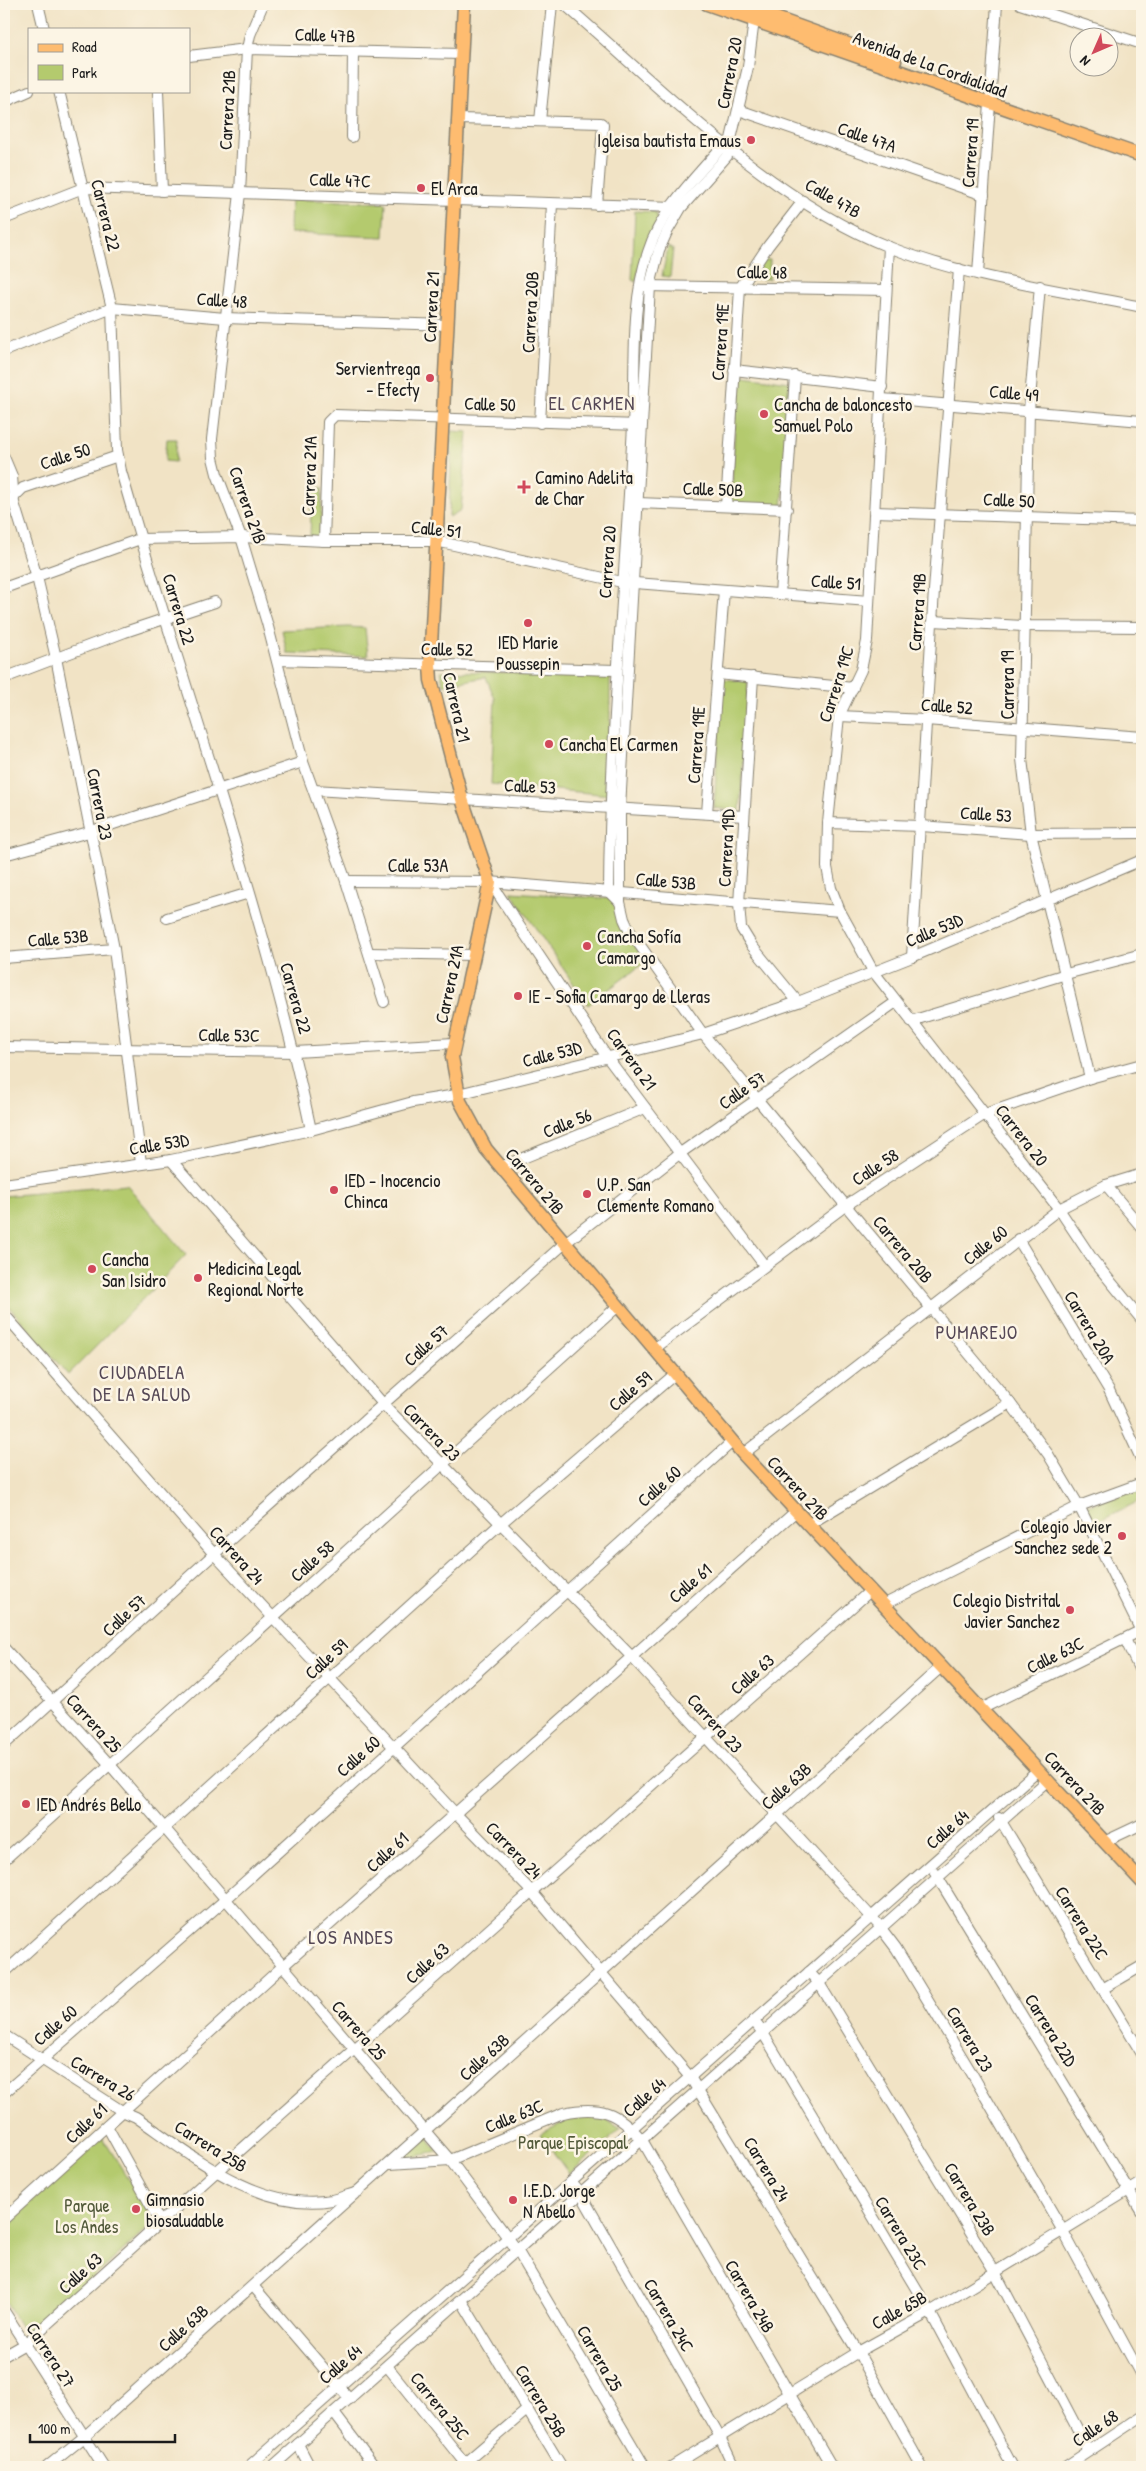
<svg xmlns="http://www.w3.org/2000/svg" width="1146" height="2471" viewBox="0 0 1146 2471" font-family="'Patrick Hand',sans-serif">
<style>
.green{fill:#b4ca6e;stroke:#687345}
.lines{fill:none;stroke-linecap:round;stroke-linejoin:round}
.minor-casing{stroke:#868070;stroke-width:12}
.major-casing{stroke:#868070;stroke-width:15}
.minor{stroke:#fff;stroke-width:10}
.major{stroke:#febc70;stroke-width:12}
.poi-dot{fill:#d1495b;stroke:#fcf5e5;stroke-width:2}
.labels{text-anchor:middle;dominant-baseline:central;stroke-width:5;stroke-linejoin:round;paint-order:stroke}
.street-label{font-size:18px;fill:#1c1c1c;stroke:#fcf5e5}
.poi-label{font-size:18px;fill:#1c1c1c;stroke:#fcf5e5;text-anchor:start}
.park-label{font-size:18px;fill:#515939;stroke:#fcf5e5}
.neighbourhood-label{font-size:19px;letter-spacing:1px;fill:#554856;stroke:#fcf5e5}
</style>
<rect width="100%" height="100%" fill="#fcf5e5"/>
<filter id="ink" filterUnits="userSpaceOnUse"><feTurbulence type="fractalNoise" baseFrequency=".02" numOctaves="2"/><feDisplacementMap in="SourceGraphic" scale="10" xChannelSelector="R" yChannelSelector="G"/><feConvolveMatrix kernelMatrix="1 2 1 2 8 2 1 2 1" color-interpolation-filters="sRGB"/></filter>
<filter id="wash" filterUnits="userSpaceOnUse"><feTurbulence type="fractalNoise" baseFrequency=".0096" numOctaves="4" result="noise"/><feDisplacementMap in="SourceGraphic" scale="20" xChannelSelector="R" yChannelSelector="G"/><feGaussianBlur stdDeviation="1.12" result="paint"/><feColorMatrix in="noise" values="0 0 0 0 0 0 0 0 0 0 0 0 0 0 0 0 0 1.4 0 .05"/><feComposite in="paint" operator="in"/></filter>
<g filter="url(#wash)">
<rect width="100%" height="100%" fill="#f1e3c5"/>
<g class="green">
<polygon points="291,199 386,203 384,237 290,233"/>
<polygon points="635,211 655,212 658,221 643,251 636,282 632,280"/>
<polygon points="668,247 673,249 670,277 662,276"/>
<polygon points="763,260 770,260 769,279 754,279"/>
<polygon points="737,375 790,382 782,512 731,508"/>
<polygon points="452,431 468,432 461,510 449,517"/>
<polygon points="167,439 177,439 175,462 165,461"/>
<polygon points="312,487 322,488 321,537 310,536"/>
<polygon points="348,627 365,628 368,656 287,653 282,630"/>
<polygon points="441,671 610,675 610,795 491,784 495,699 486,677 443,685"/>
<polygon points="722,679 748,681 740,811 714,808"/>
<polygon points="511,892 615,899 619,919 645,962 588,1005"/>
<polygon points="127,1185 186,1255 68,1375 4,1301 4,1196"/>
<polygon points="1134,1488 1141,1500 1093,1524 1085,1507"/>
<polygon points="581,2114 600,2116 621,2129 569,2174 540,2134"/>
<polygon points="101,2135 155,2222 27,2337 4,2300 4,2224"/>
<polygon points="426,2135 438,2152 402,2159"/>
</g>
</g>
<g filter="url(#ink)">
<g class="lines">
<defs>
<g id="minor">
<polyline points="38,4 44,29"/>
<polyline points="263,4 250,35 247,49 240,193 212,439 213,458 217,474 241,537 267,623 303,762 346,881 384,1002"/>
<path d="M564 4C661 88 769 199 889 247 967 278 1060 290 1142 307"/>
<polyline points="756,4 748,67 727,156 681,208 667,232 659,250 650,286 620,808 620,902 624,919 629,930 703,1034 1010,1403 1048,1454 1079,1506 1141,1631"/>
<polyline points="1020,4 1142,44"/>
<polyline points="189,56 247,49 461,54"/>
<path d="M59 91 112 308 117 450 121 471C183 690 264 906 311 1130"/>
<polyline points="158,91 162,191"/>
<polyline points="4,102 29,91"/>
<polyline points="739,110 984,195"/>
<polyline points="458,119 601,123 603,125 597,205"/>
<polyline points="540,121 552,4"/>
<polyline points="352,137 353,52"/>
<polyline points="4,219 83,188 675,207"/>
<polyline points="889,247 867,641 861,670 839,716 828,823 827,867 831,888 840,911 873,971 1059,1209 1093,1260 1142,1320"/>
<polyline points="978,274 997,4"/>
<polyline points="644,286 886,290"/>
<polyline points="1040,286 1029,410 1022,759 1031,834 1090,1078"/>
<polyline points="4,351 112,308 225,318 448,325"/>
<polyline points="734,370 882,387"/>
<polyline points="882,399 1142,421"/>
<polyline points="540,423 552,204"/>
<polyline points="4,457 12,476 14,503 37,577 56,658 114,949 141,1163"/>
<polyline points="4,501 13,498 23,488 118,456"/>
<polyline points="638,503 787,509"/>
<polyline points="726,506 740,288 768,246 803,201"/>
<polyline points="875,512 1142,521"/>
<polyline points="324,541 328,422 335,415 639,425"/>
<polyline points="4,588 140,539 241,537 324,541 436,541 622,582 869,601"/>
<polyline points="780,594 795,376"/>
<polyline points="933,621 1023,626 1142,627"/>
<polyline points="277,660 616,670"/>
<polyline points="718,674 853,688"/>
<polyline points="753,677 739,904 741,928 752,946 798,1002"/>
<polyline points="4,678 125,632 215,602"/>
<polyline points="839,716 926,720 1142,737"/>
<polyline points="314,790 744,816"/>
<polyline points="707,813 724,590"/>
<polyline points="828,823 921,826 1031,834 1142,833"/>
<polyline points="4,855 89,832 303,762"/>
<polyline points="346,881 490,882 840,911"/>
<polyline points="490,882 607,1057 764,1265"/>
<path d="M620 902 609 891C610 735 625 580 633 425 636 368 630 307 648 252 661 211 692 181 720 149L729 147"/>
<polyline points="167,918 249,893"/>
<polyline points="369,953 474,955"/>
<polyline points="912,957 934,590 959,269"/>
<polyline points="4,958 114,949"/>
<polyline points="911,1021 1066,974 1142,954"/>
<polyline points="4,1047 295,1052 454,1043"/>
<polyline points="171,1160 384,1405 631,1656 877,1923 896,1948 971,2072 1063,2231 1142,2377"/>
<polyline points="501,1167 645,1108"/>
<polyline points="4,1184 171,1160 311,1130 413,1102 450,1096 703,1034 798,1002 912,957 1142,860"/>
<polyline points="1106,1185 1142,1228"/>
<polyline points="1018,1239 1109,1390 1142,1461"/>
<polyline points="4,1314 214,1554 455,1813 531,1891 690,2077 858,2352 922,2467"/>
<polyline points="654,1349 845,1206 985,1114 1090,1078 1142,1064"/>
<polyline points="743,1454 1059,1209 1106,1185 1142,1174"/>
<polyline points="808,1525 1010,1403"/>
<polyline points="883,1605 1079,1506 1142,1483"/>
<polyline points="1125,1639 1142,1675"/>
<polyline points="4,1648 111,1766 450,2160 517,2250 645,2467"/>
<polyline points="981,1709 1142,1630"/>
<polyline points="4,1745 214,1554 565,1243 679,1154 896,1002"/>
<polyline points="999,1818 1142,2054"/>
<polyline points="1106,1841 1142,1824"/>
<polyline points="4,1860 618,1306"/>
<polyline points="935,1873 1142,2212"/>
<polyline points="809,1972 819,1983 995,2272 1089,2451"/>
<polyline points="4,1973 499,1525 675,1374"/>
<polyline points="1104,1988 1142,1966"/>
<polyline points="754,2021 763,2033 930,2312 1013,2467"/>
<path d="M4 2035 122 2111 136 2117C191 2155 260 2213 332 2200 341 2198 350 2194 358 2192"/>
<polyline points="4,2093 226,1899 732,1442"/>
<polyline points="107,2126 160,2222"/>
<path d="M390 2164 450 2160 563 2113C600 2105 618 2112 642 2140L832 2467"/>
<polyline points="571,2182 581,2194 719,2435 734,2467"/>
<polyline points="4,2219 283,1966 795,1512"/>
<polyline points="254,2287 350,2399"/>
<polyline points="461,2300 562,2467"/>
<polyline points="4,2311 104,2467"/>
<polyline points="4,2356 25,2344 216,2172 870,1591"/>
<polyline points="387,2366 468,2467"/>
<polyline points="334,2413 375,2467"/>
<polyline points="298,2444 310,2467"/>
<polyline points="47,2467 84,2437 941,1667"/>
<polyline points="248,2467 1038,1770"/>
<polyline points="272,2467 1048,1780"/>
<polyline points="460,2467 528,2409"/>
<polyline points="671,2467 858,2352 930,2312 1142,2182"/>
<polyline points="1065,2467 1142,2416"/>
</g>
<g id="major">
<polyline points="464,4 430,665 431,680 462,799 490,882 452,1057 460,1101 486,1149 743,1454 1142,1882"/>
<polyline points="707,4 1142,156"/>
<polyline points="737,4 895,61"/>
</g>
</defs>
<use href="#minor" class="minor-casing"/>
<use href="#major" class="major-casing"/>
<use href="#minor" class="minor"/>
<use href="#major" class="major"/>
</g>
</g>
<g class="poi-dot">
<circle cx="751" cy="140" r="5"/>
<circle cx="421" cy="188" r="5"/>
<circle cx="430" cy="378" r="5"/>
<circle cx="764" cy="414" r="5"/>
<path d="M521.5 479.5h5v5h5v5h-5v5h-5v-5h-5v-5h5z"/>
<circle cx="528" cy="623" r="5"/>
<circle cx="549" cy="744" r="5"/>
<circle cx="587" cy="946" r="5"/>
<circle cx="518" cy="996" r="5"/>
<circle cx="334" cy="1190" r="5"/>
<circle cx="587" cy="1194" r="5"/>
<circle cx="92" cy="1269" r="5"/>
<circle cx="198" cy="1278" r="5"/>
<circle cx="1122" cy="1536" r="5"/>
<circle cx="1070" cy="1610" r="5"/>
<circle cx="26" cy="1804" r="5"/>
<circle cx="513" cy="2200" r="5"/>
<circle cx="136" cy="2209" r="5"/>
</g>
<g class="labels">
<g class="street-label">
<text transform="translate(325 35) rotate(2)">Calle 47B</text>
<text transform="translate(930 64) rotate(20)">Avenida de La Cordialidad</text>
<text transform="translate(729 73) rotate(-79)">Carrera 20</text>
<text transform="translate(227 110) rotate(-87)">Carrera 21B</text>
<text transform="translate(867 137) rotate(19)">Calle 47A</text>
<text transform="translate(970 153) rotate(-86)">Carrera 19</text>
<text transform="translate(340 180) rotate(2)">Calle 47C</text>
<text transform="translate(833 198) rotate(30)">Calle 47B</text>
<text transform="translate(106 215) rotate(76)">Carrera 22</text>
<text transform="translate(762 272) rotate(1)">Calle 48</text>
<text transform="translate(222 300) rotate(4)">Calle 48</text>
<text transform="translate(431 307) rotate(-87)">Carrera 21</text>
<text transform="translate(530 312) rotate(-87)">Carrera 20B</text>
<text transform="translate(720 342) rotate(-86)">Carrera 19E</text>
<text transform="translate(1014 393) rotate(5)">Calle 49</text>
<text transform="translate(490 404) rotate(2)">Calle 50</text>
<text transform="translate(65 456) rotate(-18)">Calle 50</text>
<text transform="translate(309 476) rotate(-88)">Carrera 21A</text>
<text transform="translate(713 489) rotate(2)">Calle 50B</text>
<text transform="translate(1009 500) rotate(3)">Calle 50</text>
<text transform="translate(248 505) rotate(71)">Carrera 21B</text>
<text transform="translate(436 529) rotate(6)">Calle 51</text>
<text transform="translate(607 562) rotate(-86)">Carrera 20</text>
<text transform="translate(836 582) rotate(4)">Calle 51</text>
<text transform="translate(179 609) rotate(73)">Carrera 22</text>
<text transform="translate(917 612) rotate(-86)">Carrera 19B</text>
<text transform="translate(447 649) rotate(1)">Calle 52</text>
<text transform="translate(836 684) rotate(-72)">Carrera 19C</text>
<text transform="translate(1007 685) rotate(-90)">Carrera 19</text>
<text transform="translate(947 706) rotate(4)">Calle 52</text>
<text transform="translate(457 707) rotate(77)">Carrera 21</text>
<text transform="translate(696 745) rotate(-86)">Carrera 19E</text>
<text transform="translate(530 786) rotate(3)">Calle 53</text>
<text transform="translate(100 804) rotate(79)">Carrera 23</text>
<text transform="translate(986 814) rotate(4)">Calle 53</text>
<text transform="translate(726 848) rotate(-87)">Carrera 19D</text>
<text x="418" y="865">Calle 53A</text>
<text transform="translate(666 881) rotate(5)">Calle 53B</text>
<text transform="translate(934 930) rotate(-23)">Calle 53D</text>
<text transform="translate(58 938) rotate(-5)">Calle 53B</text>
<text transform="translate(449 984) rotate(-78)">Carrera 21A</text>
<text transform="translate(296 998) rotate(74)">Carrera 22</text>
<text transform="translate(229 1035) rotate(1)">Calle 53C</text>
<text transform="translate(552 1054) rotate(-14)">Calle 53D</text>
<text transform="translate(632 1059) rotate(54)">Carrera 21</text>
<text transform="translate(742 1090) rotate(-35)">Calle 57</text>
<text transform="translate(567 1123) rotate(-22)">Calle 56</text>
<text transform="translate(1022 1135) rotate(52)">Carrera 20</text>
<text transform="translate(159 1144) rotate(-9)">Calle 53D</text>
<text transform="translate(875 1167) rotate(-33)">Calle 58</text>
<text transform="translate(535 1181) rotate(50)">Carrera 21B</text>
<text transform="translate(985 1245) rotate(-39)">Calle 60</text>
<text transform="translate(903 1249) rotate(50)">Carrera 20B</text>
<text transform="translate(1090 1327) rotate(59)">Carrera 20A</text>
<text transform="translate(426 1345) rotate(-42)">Calle 57</text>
<text transform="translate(630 1391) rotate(-41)">Calle 59</text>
<text transform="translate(432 1432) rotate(46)">Carrera 23</text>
<text transform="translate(659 1486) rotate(-42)">Calle 60</text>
<text transform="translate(798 1488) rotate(47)">Carrera 21B</text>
<text transform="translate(237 1555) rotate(48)">Carrera 24</text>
<text transform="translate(312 1561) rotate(-42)">Calle 58</text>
<text transform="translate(690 1583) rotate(-41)">Calle 61</text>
<text transform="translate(124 1615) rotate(-43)">Calle 57</text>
<text transform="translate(1055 1655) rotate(-26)">Calle 63C</text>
<text transform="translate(326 1659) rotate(-42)">Calle 59</text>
<text transform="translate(752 1674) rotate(-41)">Calle 63</text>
<text transform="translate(94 1723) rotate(48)">Carrera 25</text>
<text transform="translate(715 1723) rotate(48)">Carrera 23</text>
<text transform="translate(358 1756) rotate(-42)">Calle 60</text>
<text transform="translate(1075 1783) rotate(47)">Carrera 21B</text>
<text transform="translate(786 1786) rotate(-42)">Calle 63B</text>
<text transform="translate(947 1829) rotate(-41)">Calle 64</text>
<text transform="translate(514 1850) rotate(46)">Carrera 24</text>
<text transform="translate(387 1852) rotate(-42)">Calle 61</text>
<text transform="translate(1082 1923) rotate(58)">Carrera 22C</text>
<text transform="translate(427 1963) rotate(-42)">Calle 63</text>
<text transform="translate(55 2025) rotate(-41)">Calle 60</text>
<text transform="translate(359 2030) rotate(49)">Carrera 25</text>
<text transform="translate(1051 2030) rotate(58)">Carrera 22D</text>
<text transform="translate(970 2039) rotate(59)">Carrera 23</text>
<text transform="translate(484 2057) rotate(-42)">Calle 63B</text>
<text transform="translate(103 2078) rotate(31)">Carrera 26</text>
<text transform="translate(644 2097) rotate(-41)">Calle 64</text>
<text transform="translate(514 2116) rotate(-22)">Calle 63C</text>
<text transform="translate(86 2123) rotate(-43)">Calle 61</text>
<text transform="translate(211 2146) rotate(32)">Carrera 25B</text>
<text transform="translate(767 2169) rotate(59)">Carrera 24</text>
<text transform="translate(970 2199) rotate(59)">Carrera 23B</text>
<text transform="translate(901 2233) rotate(59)">Carrera 23C</text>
<text transform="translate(80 2273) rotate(-42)">Calle 63</text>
<text transform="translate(750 2296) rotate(60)">Carrera 24B</text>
<text transform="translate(899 2310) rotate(-29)">Calle 65B</text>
<text transform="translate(669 2315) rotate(60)">Carrera 24C</text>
<text transform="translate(183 2328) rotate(-42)">Calle 63B</text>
<text transform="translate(51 2355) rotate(57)">Carrera 27</text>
<text transform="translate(600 2358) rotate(60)">Carrera 25</text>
<text transform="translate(340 2364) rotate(-41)">Calle 64</text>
<text transform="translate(541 2401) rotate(59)">Carrera 25B</text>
<text transform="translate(440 2406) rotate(51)">Carrera 25C</text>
<text transform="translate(1095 2428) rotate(-34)">Calle 68</text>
</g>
<g class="poi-label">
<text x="741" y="140" text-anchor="end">Igleisa bautista Emaus</text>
<text x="431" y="188">El Arca</text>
<text x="420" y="368" text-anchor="end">Servientrega<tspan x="420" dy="21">- Efecty</tspan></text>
<text x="774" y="404">Cancha de baloncesto<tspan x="774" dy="21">Samuel Polo</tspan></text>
<text x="535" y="477">Camino Adelita<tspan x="535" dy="21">de Char</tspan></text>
<text x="528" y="642" text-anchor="middle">IED Marie<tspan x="528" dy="21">Poussepin</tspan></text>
<text x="559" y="744">Cancha El Carmen</text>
<text x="597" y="936">Cancha Sofía<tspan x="597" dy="21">Camargo</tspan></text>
<text x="528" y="996">IE - Sofia Camargo de Lleras</text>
<text x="344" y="1180">IED - Inocencio<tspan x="344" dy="21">Chinca</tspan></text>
<text x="597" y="1184">U.P. San<tspan x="597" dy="21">Clemente Romano</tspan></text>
<text x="102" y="1259">Cancha<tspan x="102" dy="21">San Isidro</tspan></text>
<text x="208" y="1268">Medicina Legal<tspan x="208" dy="21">Regional Norte</tspan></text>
<text x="1112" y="1526" text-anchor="end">Colegio Javier<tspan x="1112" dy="21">Sanchez sede 2</tspan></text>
<text x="1060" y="1600" text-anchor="end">Colegio Distrital<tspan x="1060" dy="21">Javier Sanchez</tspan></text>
<text x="36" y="1804">IED Andrés Bello</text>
<text x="523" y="2190">I.E.D. Jorge<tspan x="523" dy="21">N Abello</tspan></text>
<text x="146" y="2199">Gimnasio<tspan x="146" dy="21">biosaludable</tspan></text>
</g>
<g class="park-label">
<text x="573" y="2142">Parque Episcopal</text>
<text x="87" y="2205">Parque<tspan x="87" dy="21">Los Andes</tspan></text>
</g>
<g class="neighbourhood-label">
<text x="592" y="403">EL CARMEN</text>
<text x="977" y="1332">PUMAREJO</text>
<text x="142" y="1372">CIUDADELA<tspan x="142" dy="22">DE LA SALUD</tspan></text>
<text x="351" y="1937">LOS ANDES</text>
</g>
</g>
<rect width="1146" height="2471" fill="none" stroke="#fcf5e5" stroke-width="20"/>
<rect x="28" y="28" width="162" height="65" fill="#fcf5e5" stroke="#a29e95"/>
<rect x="38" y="44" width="25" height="8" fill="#febc70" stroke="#a29e95"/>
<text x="72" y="52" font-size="15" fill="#1c1c1c">Road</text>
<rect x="38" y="65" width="25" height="15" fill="#b4ca6e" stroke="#a29e95"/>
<text x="72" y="78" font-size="15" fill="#1c1c1c">Park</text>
<g transform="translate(1094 52) rotate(225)"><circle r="24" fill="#fcf5e5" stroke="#a29e95"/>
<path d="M0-4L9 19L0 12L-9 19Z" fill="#d1495b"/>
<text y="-8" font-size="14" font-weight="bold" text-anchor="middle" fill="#1c1c1c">N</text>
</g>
<path d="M30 2434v8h145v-8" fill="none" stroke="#1c1c1c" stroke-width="2.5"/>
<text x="38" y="2434" font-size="15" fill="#1c1c1c" stroke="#fcf5e5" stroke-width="4" paint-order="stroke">100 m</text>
</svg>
